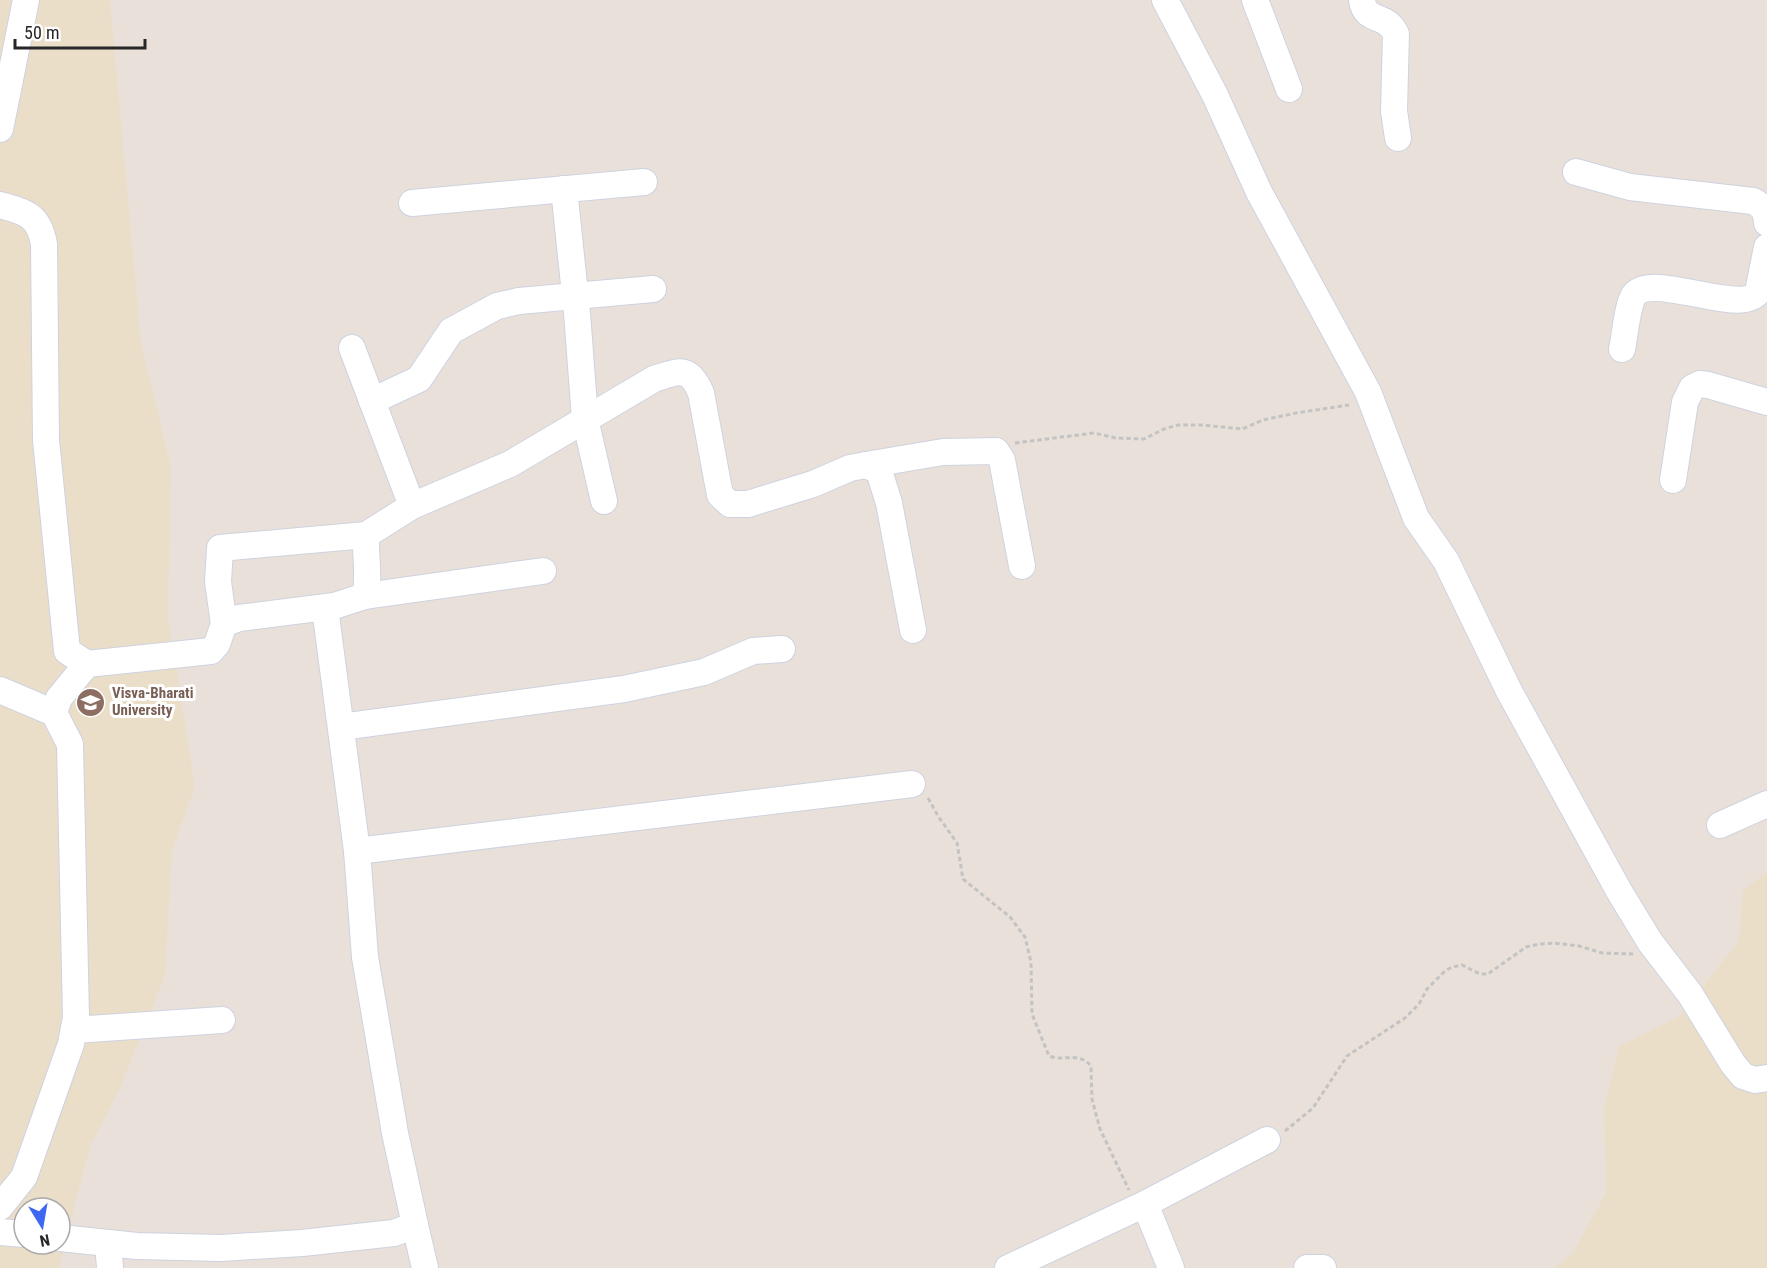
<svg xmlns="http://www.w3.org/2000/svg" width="1767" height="1268" viewBox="0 0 1767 1268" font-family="'Roboto Condensed',sans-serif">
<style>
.education{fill:#ebdec8;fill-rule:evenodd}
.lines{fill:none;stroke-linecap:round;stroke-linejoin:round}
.minor-casing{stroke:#ced2e0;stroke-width:28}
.path{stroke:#c3c3c3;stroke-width:3;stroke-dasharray:4.5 3;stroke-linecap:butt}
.minor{stroke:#fff;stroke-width:26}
.labels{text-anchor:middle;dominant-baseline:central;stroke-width:6;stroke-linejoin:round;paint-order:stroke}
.education-label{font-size:15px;font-weight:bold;fill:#785e54;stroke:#fff;text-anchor:start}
</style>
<rect width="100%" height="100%" fill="#e9e1d9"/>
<g class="education">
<path d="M0 0H110L141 343 171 468 168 616 195 787 172 850 165 975 120 1088 90 1146 59 1268H0ZM24 1208H60V1244H24Z"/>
<polygon points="1767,873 1767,1268 1555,1268 1572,1254 1606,1193 1604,1106 1619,1047 1679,1017 1739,941 1743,890"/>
</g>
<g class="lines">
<defs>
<g id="minor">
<polyline points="1165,0 1215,95 1259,192 1368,392 1416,518 1446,561 1509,691 1619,891 1650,942 1690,994 1733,1064 1743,1076 1755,1080 1767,1078"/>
<polyline points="1255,0 1289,89"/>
<path d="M1362 0C1365 24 1386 12 1396 34L1394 111 1398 138"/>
<polyline points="0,129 26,0"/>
<path d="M1576 172 1630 187 1753 201C1763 206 1766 211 1767 223"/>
<polyline points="564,189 577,313 585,419 604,501"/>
<polyline points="412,203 644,182"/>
<path d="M0 205C27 212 39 216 44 244L46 440 67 651 87 664"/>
<polyline points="352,348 412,506"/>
<path d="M1622 349C1625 336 1627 306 1634 295 1653 271 1741 317 1758 292L1767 247"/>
<polyline points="372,401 419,379 451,331 497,306 519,301 653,289"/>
<polyline points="866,465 943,452 996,451 1002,460 1022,566"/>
<polyline points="1673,480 1685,402 1692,388 1700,384 1708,385 1767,402"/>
<polyline points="365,596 543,571"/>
<polyline points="325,608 357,851 912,784"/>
<polyline points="224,624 218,582 220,548 366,535"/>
<polyline points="0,690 54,713 70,744 76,1017 71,1044 24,1177 0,1207"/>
<path d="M54 713 59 698 87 664 211 651 217 644 224 624 239 618 334 606 365 596C370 579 365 554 366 535L412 506 510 464 654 379C679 371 689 365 701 393L720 495 730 504H748L813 484 850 468 866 465 879 471 889 503 913 630"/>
<polyline points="341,727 624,689 704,672 753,651 782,649"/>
<polyline points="1720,825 1767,804"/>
<polyline points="74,1030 222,1020"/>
<polyline points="1145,1204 1171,1268"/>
<polyline points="415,1225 425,1268"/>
<polyline points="0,1232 24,1234"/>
<polyline points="60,1238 137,1246 221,1248 302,1243 394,1233 415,1225 395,1133 365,957 357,851"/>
<polyline points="108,1243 110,1268"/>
<polyline points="1008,1268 1145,1204 1267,1140"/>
<polyline points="1307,1268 1323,1268"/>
</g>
</defs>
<use href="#minor" class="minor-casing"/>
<g class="path">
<polyline points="1015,443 1094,433 1116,438 1144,439 1164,429 1178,425 1202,425 1242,429 1263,420 1296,413 1349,405"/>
<path d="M928 798 938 816 957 843 963 879 1010 917 1025 937 1031 962 1032 1014 1049 1056C1063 1062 1079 1051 1091 1066L1092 1099 1100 1129 1129 1190"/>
<polyline points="1285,1131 1313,1108 1347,1056 1405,1018 1419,1004 1427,989 1445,971 1452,967 1462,965 1480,974 1488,974 1526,947 1540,944 1554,943 1579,946 1602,953 1633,954"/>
</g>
<use href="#minor" class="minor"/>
</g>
<defs>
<symbol id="university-disc" viewBox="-11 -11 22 22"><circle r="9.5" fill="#8d6e63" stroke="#fff"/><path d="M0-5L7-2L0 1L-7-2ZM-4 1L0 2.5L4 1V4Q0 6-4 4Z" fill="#fff"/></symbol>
</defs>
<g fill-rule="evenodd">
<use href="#university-disc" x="74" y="686" width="33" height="33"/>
</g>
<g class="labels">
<g class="education-label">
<text x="112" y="693">Visva-Bharati<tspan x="112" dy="17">University</tspan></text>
</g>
</g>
<g transform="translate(42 1226) rotate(169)"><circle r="28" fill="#ffffff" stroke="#a9a9a9" stroke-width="1.5"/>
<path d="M0-4.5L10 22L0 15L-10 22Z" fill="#3e68f1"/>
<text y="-9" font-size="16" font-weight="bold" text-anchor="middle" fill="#272727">N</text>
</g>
<path d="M15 39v9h130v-9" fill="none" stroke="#272727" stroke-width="3"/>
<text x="24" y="39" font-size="18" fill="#272727" stroke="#ffffff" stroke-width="4.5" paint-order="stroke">50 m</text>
</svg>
